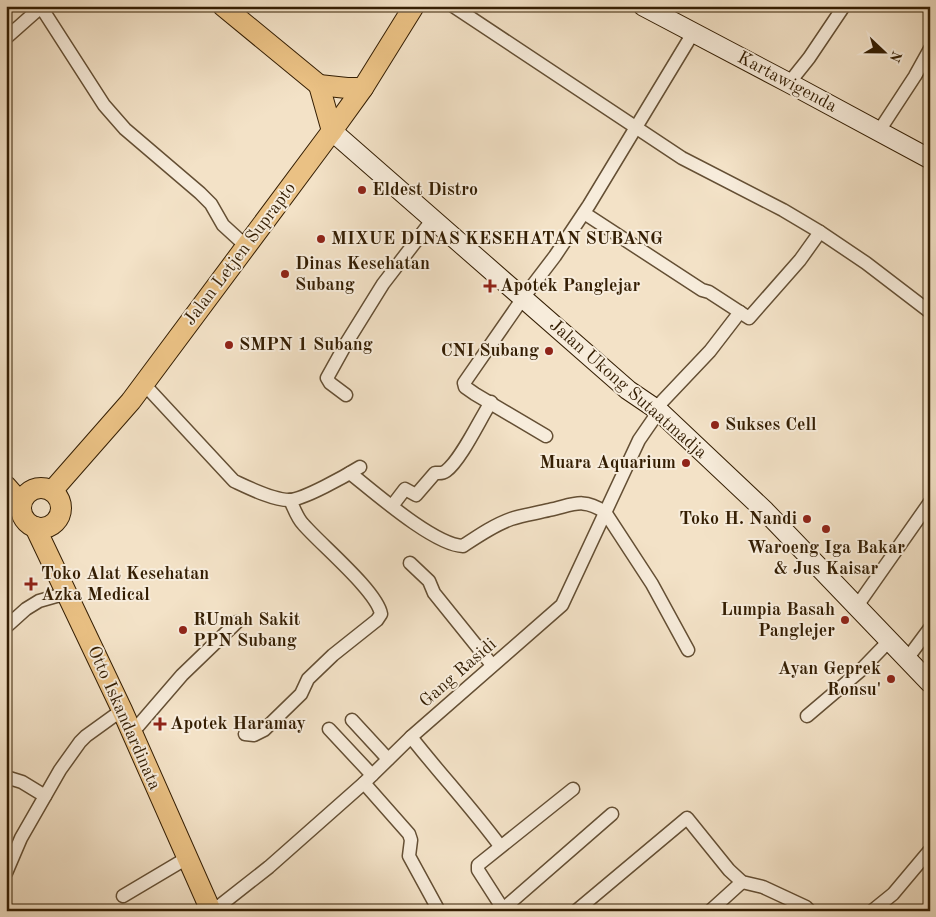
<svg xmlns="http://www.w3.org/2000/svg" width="936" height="917" viewBox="0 0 936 917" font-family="'Old Standard TT',serif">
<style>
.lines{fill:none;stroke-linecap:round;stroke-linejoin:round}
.street-casing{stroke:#644f34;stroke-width:15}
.secondary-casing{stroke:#341e03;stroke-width:21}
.primary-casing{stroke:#341e03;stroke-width:22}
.street{stroke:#f7ecdb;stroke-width:12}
.secondary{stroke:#f7ecdb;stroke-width:19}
.primary{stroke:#eac184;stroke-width:20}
.poi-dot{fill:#8f2418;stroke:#f7ecdb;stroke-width:2}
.labels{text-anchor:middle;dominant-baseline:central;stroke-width:4;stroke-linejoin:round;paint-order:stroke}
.street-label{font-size:18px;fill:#341e03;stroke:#f7ecdb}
.poi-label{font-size:18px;font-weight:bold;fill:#341e03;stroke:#f7ecdb;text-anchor:start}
</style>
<rect width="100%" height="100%" fill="#f3e2c7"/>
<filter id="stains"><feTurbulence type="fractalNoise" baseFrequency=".004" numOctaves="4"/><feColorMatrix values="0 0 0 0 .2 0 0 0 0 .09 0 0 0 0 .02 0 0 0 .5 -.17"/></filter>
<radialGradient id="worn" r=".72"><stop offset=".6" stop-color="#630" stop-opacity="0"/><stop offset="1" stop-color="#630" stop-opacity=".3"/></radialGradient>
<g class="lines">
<defs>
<g id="street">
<polyline points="453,6 682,158 783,210 820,232 866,263 930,312"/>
<polyline points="6,38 41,7 104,105 125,129 200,193 211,204 223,225 246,246"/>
<polyline points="789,83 809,58 844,6"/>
<polyline points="879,131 915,76 930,49"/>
<polyline points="584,213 702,290 709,292 749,318 800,260 820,232"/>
<path d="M143 383 234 481C249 488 273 500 289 500 303 500 347 475 360 467"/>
<polyline points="346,395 330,383 327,378 347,342 383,284 433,219"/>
<polyline points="656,408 710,351 740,312"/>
<polyline points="546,436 475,394 465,387 464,383 523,298 555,256 589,205 693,33"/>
<path d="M350 473C374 492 434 545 463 546 478 536 494 525 511 519 523 515 537 513 549 510 573 505 582 497 605 512L652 584 688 650"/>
<path d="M392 506 405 489 416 495 435 473C439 473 442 474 446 471 461 460 480 419 491 402"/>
<polyline points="410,563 429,581 434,593 492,665"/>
<polyline points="857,606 930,502"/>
<polyline points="6,627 26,609 39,601 67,593"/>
<polyline points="907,659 930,628"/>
<polyline points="807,716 860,671 889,641"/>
<polyline points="352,720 388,759"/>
<polyline points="329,729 372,775"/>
<polyline points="132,733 182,675 237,622"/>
<path d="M245 734 254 735 264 730 301 694 308 679 333 655 377 620 381 614C377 591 320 544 303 524 297 518 294 508 290 500"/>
<path d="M411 737C440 774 472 808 500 846"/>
<polyline points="6,777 22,782 45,796"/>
<polyline points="364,783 409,834 411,840 409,856 439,911"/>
<polyline points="6,873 21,838 60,770 80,742 86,736 122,710"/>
<polyline points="123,896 187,858"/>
<polyline points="503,909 478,870 478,865 573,789"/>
<polyline points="213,911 269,867 364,783 411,737 562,605 639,440 659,411"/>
<polyline points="504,911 503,909 612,814"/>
<polyline points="576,911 687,818 729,870 742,882 763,887 806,907 810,911"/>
<polyline points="710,911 742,882"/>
<polyline points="872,911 893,894 930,850"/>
</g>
<g id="secondary">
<polyline points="643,6 789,83 930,159"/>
<polyline points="332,131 628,390 659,411 765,511 930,683"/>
</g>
<g id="primary">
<polyline points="223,6 319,85"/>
<polyline points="319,85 332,131"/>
<polyline points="319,85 347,88 363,88"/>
<polyline points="6,486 21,503"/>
<circle cx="41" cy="508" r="20"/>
<polyline points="52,491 131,401 332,131 363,88 414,6"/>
<polyline points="35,527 122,710 211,911"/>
</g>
</defs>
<use href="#street" class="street-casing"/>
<use href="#secondary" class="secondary-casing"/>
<use href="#primary" class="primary-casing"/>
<use href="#street" class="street"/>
<use href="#secondary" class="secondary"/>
<use href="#primary" class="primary"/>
</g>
<g class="poi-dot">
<circle cx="362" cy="190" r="5"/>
<circle cx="321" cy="239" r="5"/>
<circle cx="285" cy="274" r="5"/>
<path d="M487.5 278.5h5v5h5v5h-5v5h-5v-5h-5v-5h5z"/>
<circle cx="229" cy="345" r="5"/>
<circle cx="549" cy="351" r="5"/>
<circle cx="715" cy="425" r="5"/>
<circle cx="686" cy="463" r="5"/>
<circle cx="807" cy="519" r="5"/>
<circle cx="826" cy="529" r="5"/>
<path d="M28.5 576.5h5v5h5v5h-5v5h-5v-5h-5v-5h5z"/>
<circle cx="845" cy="620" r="5"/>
<circle cx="183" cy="630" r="5"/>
<circle cx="891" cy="679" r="5"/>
<path d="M157.5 716.5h5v5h5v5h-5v5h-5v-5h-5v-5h5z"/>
</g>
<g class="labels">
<g class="street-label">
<text transform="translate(787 82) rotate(28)">Kartawigenda</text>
<text transform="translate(240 254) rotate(-53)">Jalan Letjen Suprapto</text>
<text transform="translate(628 389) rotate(41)">Jalan Ukong Sutaatmadja</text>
<text transform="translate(458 673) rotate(-41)">Gang Rasidi</text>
<text transform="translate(124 718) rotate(66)">Otto Iskandardinata</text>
</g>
<g class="poi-label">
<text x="372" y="190">Eldest Distro</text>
<text x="331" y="239">MIXUE DINAS KESEHATAN SUBANG</text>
<text x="295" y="264">Dinas Kesehatan<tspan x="295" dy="21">Subang</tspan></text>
<text x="500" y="286">Apotek Panglejar</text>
<text x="239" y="345">SMPN 1 Subang</text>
<text x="539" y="351" text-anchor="end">CNI Subang</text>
<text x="725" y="425">Sukses Cell</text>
<text x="676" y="463" text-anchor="end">Muara Aquarium</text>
<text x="797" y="519" text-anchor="end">Toko H. Nandi</text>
<text x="826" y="548" text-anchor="middle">Waroeng Iga Bakar<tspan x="826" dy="21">&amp; Jus Kaisar</tspan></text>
<text x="41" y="574">Toko Alat Kesehatan<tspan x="41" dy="21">Azka Medical</tspan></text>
<text x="835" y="610" text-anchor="end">Lumpia Basah<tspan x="835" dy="21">Panglejer</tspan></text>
<text x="193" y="620">RUmah Sakit<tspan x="193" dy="21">PPN Subang</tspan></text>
<text x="881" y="669" text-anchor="end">Ayan Geprek<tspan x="881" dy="21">Ronsu'</tspan></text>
<text x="170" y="724">Apotek Haramay</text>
</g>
</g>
<rect width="936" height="917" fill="none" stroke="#f3e2c7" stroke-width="25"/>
<rect x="8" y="8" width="921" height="902" fill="none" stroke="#341e03" stroke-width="2.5"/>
<rect x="12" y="12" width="911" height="892" fill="none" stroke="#341e03"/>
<g transform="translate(884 52) rotate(112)" stroke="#f7ecdb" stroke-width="4" paint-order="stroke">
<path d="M0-4L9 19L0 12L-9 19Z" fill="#341e03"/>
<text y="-8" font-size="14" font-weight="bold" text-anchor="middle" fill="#341e03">N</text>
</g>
<rect width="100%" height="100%" filter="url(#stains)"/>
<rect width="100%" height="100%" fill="url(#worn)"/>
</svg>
